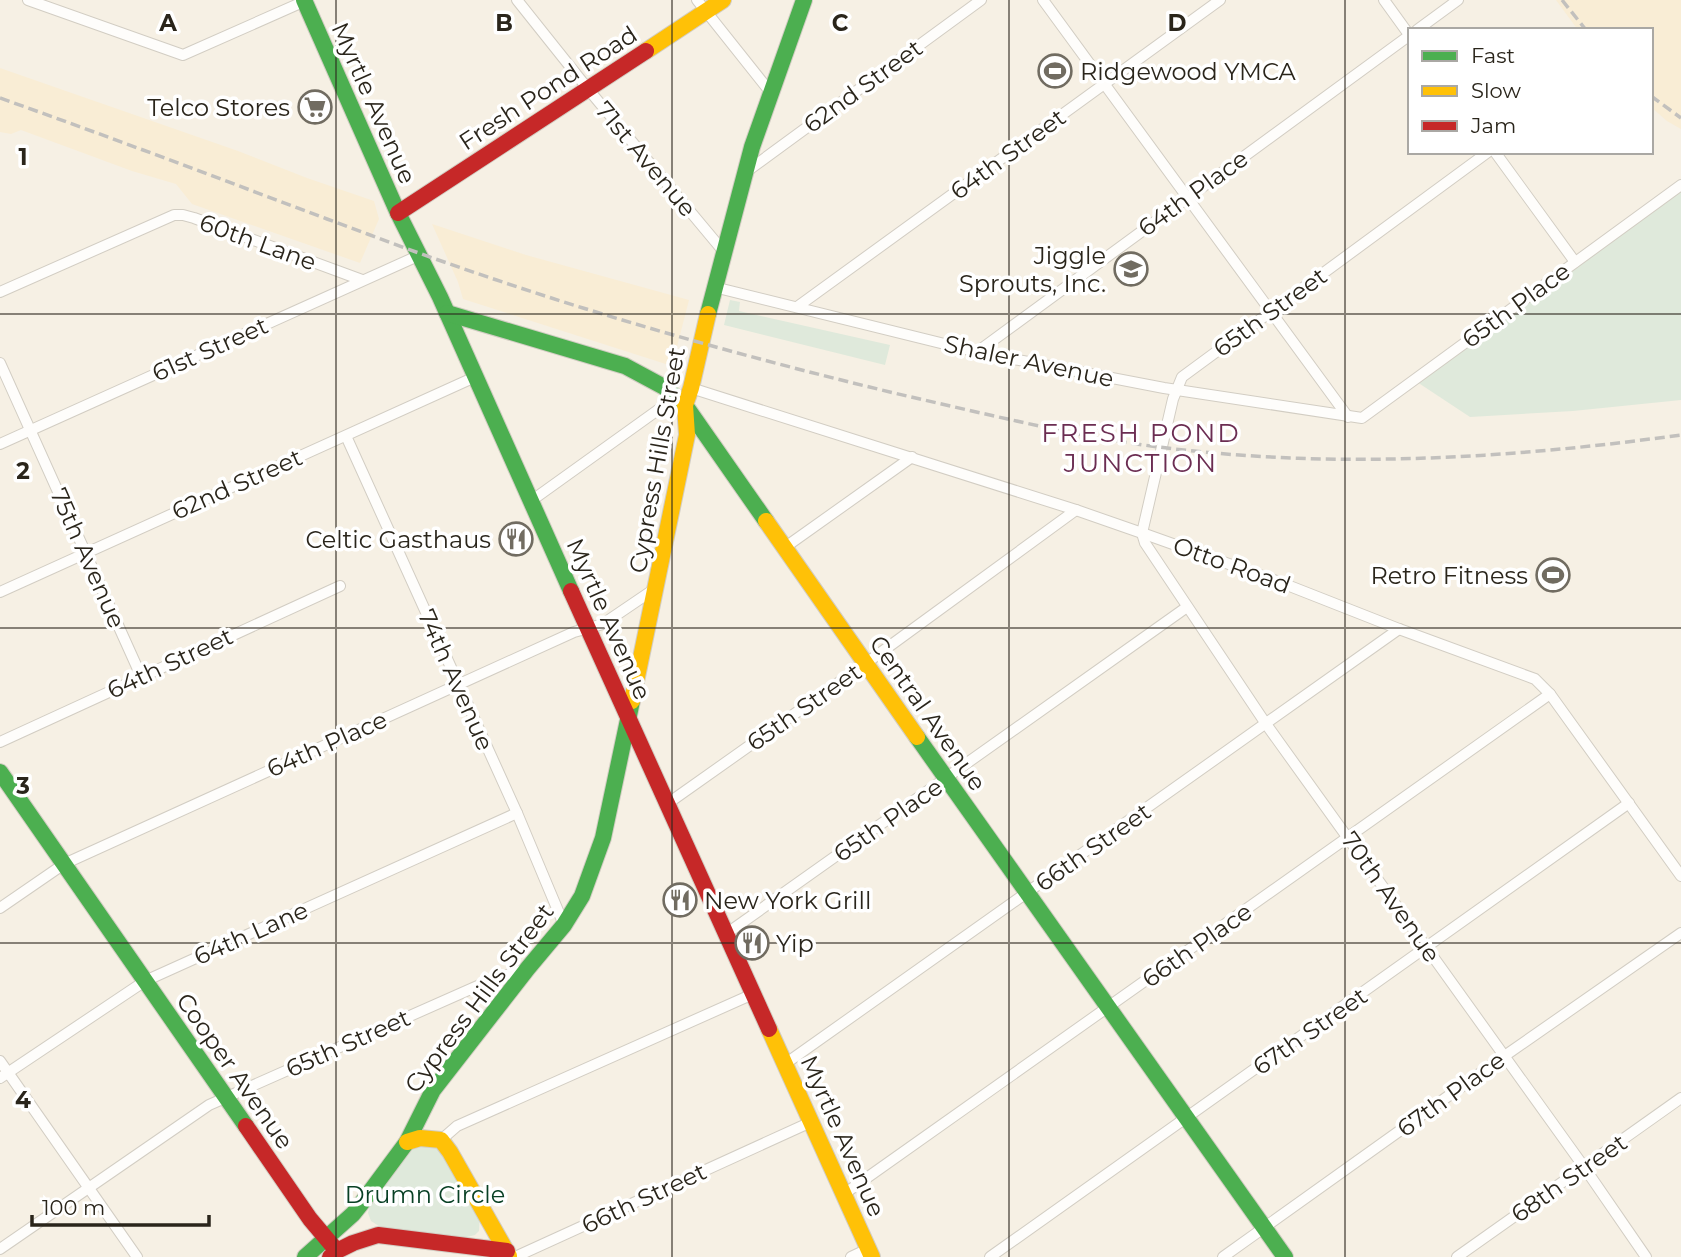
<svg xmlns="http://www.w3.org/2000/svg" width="1681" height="1257" viewBox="0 0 1681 1257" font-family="Montserrat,sans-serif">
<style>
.built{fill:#f9edd5}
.green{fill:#dfe9db}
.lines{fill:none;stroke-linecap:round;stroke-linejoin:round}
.street-casing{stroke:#d2cdc3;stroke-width:12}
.fast-casing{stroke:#d2cdc3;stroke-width:18}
.slow-casing{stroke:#d2cdc3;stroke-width:18}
.jam-casing{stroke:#d2cdc3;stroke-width:18}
.street{stroke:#fefdfb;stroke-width:10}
.fast{stroke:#4caf50;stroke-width:16}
.slow{stroke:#ffc107;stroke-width:16}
.jam{stroke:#c62828;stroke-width:16}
.rail{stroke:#c2c0bd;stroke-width:3.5;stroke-dasharray:10 5;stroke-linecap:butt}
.grid{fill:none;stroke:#2a251b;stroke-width:2;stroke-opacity:0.55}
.labels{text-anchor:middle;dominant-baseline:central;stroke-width:7;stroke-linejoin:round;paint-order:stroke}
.poi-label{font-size:24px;fill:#2a251b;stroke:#fff;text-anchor:end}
.street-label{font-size:24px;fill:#2a251b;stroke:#fff}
.park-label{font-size:24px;fill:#084024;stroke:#fff}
.neighbourhood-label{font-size:26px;letter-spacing:2px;fill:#6b2d52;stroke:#fff}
.grid-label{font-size:23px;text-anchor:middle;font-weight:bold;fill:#2a251b;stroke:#fff;stroke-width:7;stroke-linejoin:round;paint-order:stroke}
</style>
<rect width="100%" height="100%" fill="#f6f0e4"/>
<g class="built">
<polygon points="1556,0 1681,0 1681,129 1667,121 1651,107 1651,30 1578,30"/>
<polygon points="0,68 238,151 307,178 374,201 379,219 360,263 192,204 176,184 132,171 21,130 11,134 0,132"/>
<polygon points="432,224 526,255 689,300 672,366 463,299 458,282"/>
</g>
<g class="green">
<polygon points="1681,184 1681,400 1573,411 1470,417 1414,380"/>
<polygon points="730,300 740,302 739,311 890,345 885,365 724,325"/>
<polygon points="431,1143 442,1151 480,1213 479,1231 475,1235 463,1238 382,1228 371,1221 368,1213 370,1204 415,1145"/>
</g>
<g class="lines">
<defs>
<g id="street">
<polyline points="28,0 183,55 305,1"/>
<polyline points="517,0 588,89 724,252"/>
<polyline points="697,0 771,93"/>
<polyline points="1043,0 1348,417"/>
<polyline points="1384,0 1410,36"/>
<polyline points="1417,30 1458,0"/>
<polyline points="1488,152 1182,377 1173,399 1142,533 1145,543 1266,724 1584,1167 1646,1257"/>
<polyline points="1495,152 1575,262"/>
<polyline points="746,172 981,0"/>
<polyline points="714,287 977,352 1164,388 1362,418 1681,185"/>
<polyline points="0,292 174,215 183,215 194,218 362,280"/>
<polyline points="797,307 1220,0"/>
<polyline points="977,352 1410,35"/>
<polyline points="0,363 141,676"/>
<polyline points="691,388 1076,510 1142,533 1282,583 1399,629 1535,679 1550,694 1681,876"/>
<polyline points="346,436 517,813 564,925"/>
<polyline points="0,444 420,255"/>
<polyline points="531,501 662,407 685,405"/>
<polyline points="784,548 912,457"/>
<polyline points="0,592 475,377"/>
<polyline points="0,742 340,586"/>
<polyline points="667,804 865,664 1076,510"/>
<polyline points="0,908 64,864 574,632 603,624 656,588"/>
<polyline points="726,934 1187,607"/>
<polyline points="0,1061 137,1257"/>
<polyline points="785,1064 1399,629"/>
<polyline points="0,1078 145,981 517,813"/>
<polyline points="441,1140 457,1126 753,994"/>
<polyline points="844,1194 1550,694"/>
<polyline points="0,1249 209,1105 491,980 526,969"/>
<polyline points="515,1257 811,1122"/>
<polyline points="851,1257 868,1249"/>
<polyline points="990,1257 1629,803"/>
<polyline points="1223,1257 1503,1057 1681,933"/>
<polyline points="1457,1257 1681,1098"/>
</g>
<g id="fast">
<polyline points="304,0 398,213 440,297 571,591"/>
<polyline points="447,313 625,366 664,387 685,405 766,521"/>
<polyline points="708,314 752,147 804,0"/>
<polyline points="917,737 1285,1257"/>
<polyline points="0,772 246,1126"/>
<polyline points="305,1257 353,1214 361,1204 407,1142 433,1090 528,968 564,925 582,896 603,838 632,701"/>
</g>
<g id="slow">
<polyline points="646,51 723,0"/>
<polyline points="766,521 917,737"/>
<polyline points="632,701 687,435 685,405 691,388 708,314"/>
<polyline points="769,1029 872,1257"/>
<polyline points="407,1142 420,1138 441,1140 450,1152 509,1256"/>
</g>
<g id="jam">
<polyline points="398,213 646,51"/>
<polyline points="571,591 769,1029"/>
<polyline points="246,1126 310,1219 337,1251"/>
<polyline points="330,1257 337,1251 353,1243 378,1235 507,1251"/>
</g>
</defs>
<use href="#street" class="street-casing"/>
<use href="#fast" class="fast-casing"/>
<use href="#slow" class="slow-casing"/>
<use href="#jam" class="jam-casing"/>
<use href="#street" class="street"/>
<use href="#fast" class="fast"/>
<use href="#slow" class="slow"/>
<use href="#jam" class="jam"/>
<g class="rail">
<polyline points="1562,0 1586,30"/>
<polyline points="1651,96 1681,118"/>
<path d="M0 98C110 137 218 178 327 219 368 234 409 250 450 264 601 317 755 360 911 397 1004 418 1098 442 1194 451 1356 468 1520 457 1681 435"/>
</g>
</g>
<path class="grid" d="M336 0V1257M672 0V1257M1009 0V1257M1345 0V1257M0 314H1681M0 628H1681M0 943H1681"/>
<defs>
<symbol id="stadium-ring" viewBox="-11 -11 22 22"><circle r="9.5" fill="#fff" stroke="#716c61" stroke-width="1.5"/><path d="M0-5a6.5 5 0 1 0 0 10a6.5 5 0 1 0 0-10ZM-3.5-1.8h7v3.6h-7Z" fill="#716c61"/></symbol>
<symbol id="supermarket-ring" viewBox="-11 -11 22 22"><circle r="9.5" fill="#fff" stroke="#716c61" stroke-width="1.5"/><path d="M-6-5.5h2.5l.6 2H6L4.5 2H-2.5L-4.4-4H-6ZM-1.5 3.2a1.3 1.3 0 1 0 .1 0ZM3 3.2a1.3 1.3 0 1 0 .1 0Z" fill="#716c61"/></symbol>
<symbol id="school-ring" viewBox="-11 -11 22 22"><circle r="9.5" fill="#fff" stroke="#716c61" stroke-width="1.5"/><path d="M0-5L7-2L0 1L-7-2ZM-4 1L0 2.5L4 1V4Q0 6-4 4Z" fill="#716c61"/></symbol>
<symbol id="restaurant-ring" viewBox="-11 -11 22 22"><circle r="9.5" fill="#fff" stroke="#716c61" stroke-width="1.5"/><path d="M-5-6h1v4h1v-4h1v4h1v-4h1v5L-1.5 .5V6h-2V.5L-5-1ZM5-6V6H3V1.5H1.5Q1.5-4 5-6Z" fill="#716c61"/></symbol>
</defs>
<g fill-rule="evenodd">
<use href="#stadium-ring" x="1036" y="52" width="38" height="38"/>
<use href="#supermarket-ring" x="296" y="88" width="38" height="38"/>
<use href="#school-ring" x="1112" y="250" width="38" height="38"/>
<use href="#restaurant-ring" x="497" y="520" width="38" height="38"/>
<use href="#stadium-ring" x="1534" y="556" width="38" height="38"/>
<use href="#restaurant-ring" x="661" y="881" width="38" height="38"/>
<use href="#restaurant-ring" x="733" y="924" width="38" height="38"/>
</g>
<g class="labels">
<g class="poi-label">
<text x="1080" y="71" text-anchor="start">Ridgewood YMCA</text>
<text x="290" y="107">Telco Stores</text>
<text x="1106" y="255">Jiggle<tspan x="1106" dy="28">Sprouts, Inc.</tspan></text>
<text x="491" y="539">Celtic Gasthaus</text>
<text x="1528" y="575">Retro Fitness</text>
<text x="704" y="900" text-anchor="start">New York Grill</text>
<text x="776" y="943" text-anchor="start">Yip</text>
</g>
<g class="street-label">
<text transform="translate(863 86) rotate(-36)">62nd Street</text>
<text transform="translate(548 88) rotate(-33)">Fresh Pond Road</text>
<text transform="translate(374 103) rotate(66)">Myrtle Avenue</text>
<text transform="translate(1008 154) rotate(-36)">64th Street</text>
<text transform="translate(646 159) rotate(50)">71st Avenue</text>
<text transform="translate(1193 193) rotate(-36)">64th Place</text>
<text transform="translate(258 242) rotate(20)">60th Lane</text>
<text transform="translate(1516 305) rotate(-36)">65th Place</text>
<text transform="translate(1270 312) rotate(-36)">65th Street</text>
<text transform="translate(210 349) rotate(-24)">61st Street</text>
<text transform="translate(1029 361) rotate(12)">Shaler Avenue</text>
<text transform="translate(657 460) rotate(-80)">Cypress Hills Street</text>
<text transform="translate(237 484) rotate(-24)">62nd Street</text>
<text transform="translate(88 558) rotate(66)">75th Avenue</text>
<text transform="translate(1232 565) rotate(20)">Otto Road</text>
<text transform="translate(609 619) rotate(66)">Myrtle Avenue</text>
<text transform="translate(170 663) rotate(-25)">64th Street</text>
<text transform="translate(456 680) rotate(66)">74th Avenue</text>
<text transform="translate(804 707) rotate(-35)">65th Street</text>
<text transform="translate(928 713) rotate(55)">Central Avenue</text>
<text transform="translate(327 744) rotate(-24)">64th Place</text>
<text transform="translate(888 820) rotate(-35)">65th Place</text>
<text transform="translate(1093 847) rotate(-35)">66th Street</text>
<text transform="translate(1391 897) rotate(55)">70th Avenue</text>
<text transform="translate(251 933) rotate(-24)">64th Lane</text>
<text transform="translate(1197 945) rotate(-35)">66th Place</text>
<text transform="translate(479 998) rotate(-53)">Cypress Hills Street</text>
<text transform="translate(1310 1031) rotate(-35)">67th Street</text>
<text transform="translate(348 1043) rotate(-24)">65th Street</text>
<text transform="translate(235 1071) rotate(55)">Cooper Avenue</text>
<text transform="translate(1451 1094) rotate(-36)">67th Place</text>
<text transform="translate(843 1136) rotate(66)">Myrtle Avenue</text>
<text transform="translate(1569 1178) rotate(-35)">68th Street</text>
<text transform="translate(644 1198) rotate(-25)">66th Street</text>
</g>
<g class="park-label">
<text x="425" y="1194">Drumn Circle</text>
</g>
<g class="neighbourhood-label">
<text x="1141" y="433">FRESH POND<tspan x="1141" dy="30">JUNCTION</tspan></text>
</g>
</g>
<g class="grid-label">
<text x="168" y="31">A</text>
<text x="504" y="31">B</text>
<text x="840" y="31">C</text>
<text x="1177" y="31">D</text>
<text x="23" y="165">1</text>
<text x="23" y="479">2</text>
<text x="23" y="794">3</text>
<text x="23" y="1108">4</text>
</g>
<rect x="1408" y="28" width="245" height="126" fill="#ffffff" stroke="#aaa8a4" stroke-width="2"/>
<rect x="1422" y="51" width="35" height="10" fill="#4caf50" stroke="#aaa8a4" stroke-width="2"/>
<text x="1471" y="63" font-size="21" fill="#2a251b">Fast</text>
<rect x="1422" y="86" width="35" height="10" fill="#ffc107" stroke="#aaa8a4" stroke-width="2"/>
<text x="1471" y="98" font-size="21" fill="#2a251b">Slow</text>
<rect x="1422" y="121" width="35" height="10" fill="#c62828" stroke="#aaa8a4" stroke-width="2"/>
<text x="1471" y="133" font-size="21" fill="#2a251b">Jam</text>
<path d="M32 1215v10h177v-10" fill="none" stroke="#2a251b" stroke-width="3.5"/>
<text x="42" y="1215" font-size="21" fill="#2a251b" stroke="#ffffff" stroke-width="5" paint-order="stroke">100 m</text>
</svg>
